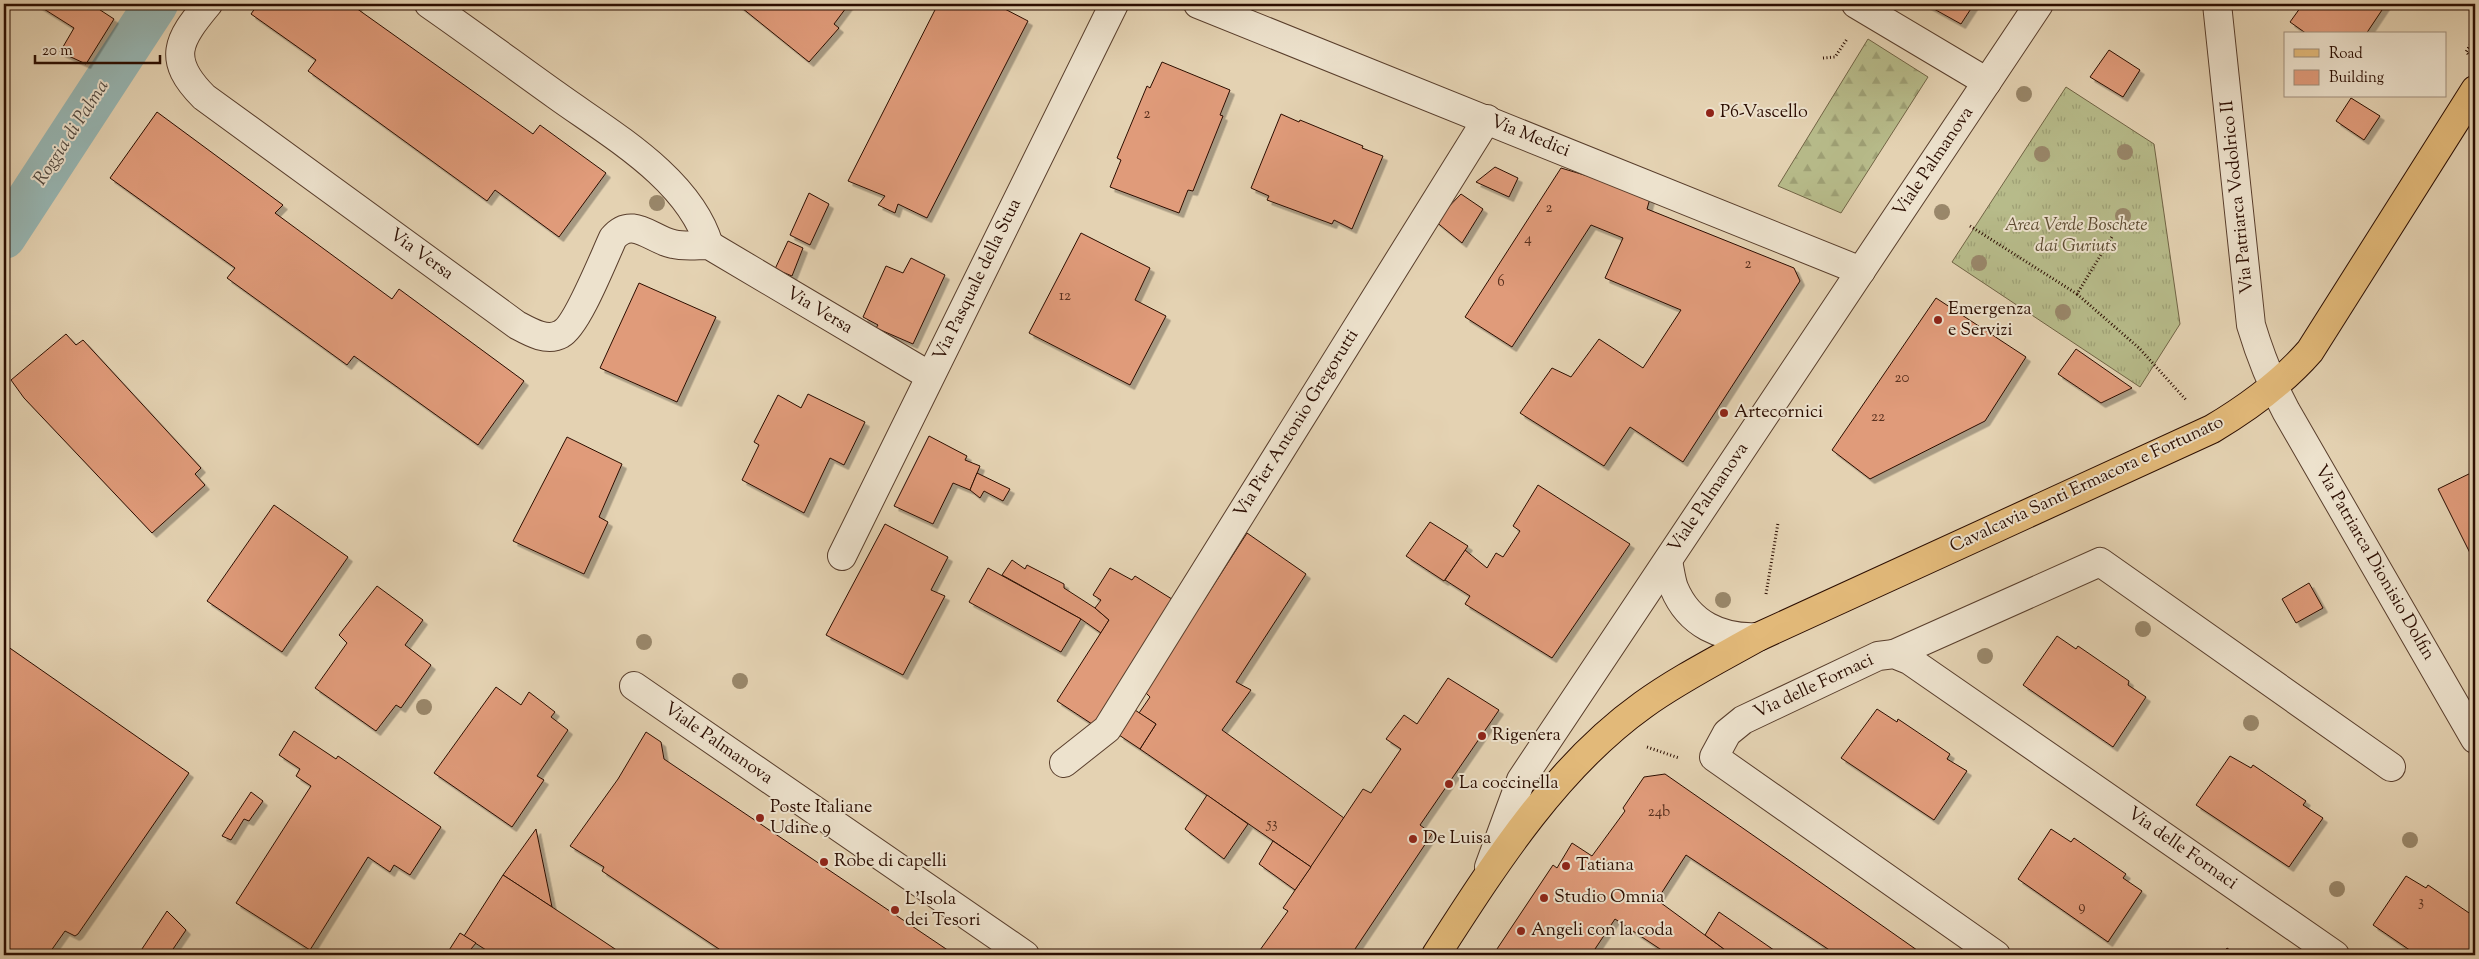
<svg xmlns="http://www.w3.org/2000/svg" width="2479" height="959" viewBox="0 0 2479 959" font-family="'Sorts Mill Goudy',serif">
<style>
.grass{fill:url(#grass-tufts);stroke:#716445}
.forest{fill:url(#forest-firs);stroke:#716445}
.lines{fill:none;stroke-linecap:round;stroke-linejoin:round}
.canal{stroke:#97b6b3;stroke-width:44}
.building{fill:#e09b7a;stroke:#2b0d00;filter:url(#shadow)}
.minor-casing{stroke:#593e2c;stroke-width:30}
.major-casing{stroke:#2b0d00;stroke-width:30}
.path{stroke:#2b0d00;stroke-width:3;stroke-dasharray:1 2.5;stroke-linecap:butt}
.minor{stroke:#ede2cd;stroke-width:28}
.major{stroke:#e2b979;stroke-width:28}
.tree{fill:#99876a}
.poi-dot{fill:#8f2418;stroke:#ede2cd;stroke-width:2}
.labels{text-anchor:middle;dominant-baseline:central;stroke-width:4;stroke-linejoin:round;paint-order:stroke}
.number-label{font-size:15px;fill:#58301e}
.poi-label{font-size:18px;fill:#2b0d00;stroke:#ede2cd;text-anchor:start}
.street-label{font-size:18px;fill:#2b0d00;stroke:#ede2cd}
.park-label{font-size:18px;font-style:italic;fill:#5c4a30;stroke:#ede2cd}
.water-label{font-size:19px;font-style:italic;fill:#51483f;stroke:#ede2cd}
</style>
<defs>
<pattern id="grass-tufts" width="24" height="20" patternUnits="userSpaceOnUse" patternTransform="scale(1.25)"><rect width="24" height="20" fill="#b7bb8a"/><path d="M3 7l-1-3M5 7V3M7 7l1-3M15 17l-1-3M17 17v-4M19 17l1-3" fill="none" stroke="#9ea075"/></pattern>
<pattern id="forest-firs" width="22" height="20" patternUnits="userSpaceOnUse" patternTransform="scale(1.25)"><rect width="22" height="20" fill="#b7bb8a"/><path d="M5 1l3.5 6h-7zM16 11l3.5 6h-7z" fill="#9ea075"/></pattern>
<filter id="shadow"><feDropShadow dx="4.5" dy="4.5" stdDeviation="0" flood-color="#0004"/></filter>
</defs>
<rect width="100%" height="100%" fill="#e4d2b2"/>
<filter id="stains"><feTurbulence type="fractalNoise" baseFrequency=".004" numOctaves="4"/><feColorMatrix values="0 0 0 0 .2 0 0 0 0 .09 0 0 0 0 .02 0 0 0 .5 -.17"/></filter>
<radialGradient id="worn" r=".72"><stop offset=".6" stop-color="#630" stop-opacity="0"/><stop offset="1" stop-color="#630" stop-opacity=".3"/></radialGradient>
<polygon class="grass" points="2066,87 2154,144 2180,324 2140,387 1952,262"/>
<polygon class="forest" points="1868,39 1928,77 1841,213 1778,186"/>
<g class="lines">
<polyline class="canal" points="4,237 156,4"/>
</g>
<g class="building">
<polygon points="36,4 91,4 114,19 86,64 60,52 74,28"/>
<polygon points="258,4 359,4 356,8 533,134 540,125 606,173 559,237 495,190 487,201 308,71 316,60 251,14"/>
<polygon points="737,4 849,4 834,24 839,28 809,62"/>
<polygon points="938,4 1002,4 1001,7 1028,21 927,218 898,204 895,213 878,205 885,196 848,181"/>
<polygon points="1925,4 1974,4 1961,24"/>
<polygon points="2303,4 2386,4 2366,34 2307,34 2290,22"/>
<polygon points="2109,50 2140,70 2123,97 2090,77"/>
<polygon points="1162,62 1230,90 1220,115 1223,116 1193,191 1188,190 1179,213 1110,187 1121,160 1117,158 1147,86 1150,88"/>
<polygon points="2351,98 2380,116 2364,140 2336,121"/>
<polygon points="157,112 283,205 275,213 392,299 399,289 524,381 478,445 354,356 347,365 227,278 235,268 110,178"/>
<polygon points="1281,114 1299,122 1300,120 1363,146 1362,148 1383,156 1352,229 1334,220 1332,224 1267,200 1269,196 1251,188"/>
<polygon points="1495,167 1518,178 1509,197 1476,182"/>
<polygon points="1561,168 1651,195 1647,209 1794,268 1800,281 1683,462 1630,427 1604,466 1520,413 1552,368 1571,377 1599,339 1643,368 1681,310 1605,278 1623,238 1591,225 1512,347 1465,317"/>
<polygon points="809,193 829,204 810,245 790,235"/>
<polygon points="1461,194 1483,209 1462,243 1435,221"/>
<polygon points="1081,233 1150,268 1135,300 1166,316 1130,385 1029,333"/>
<polygon points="788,241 803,248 792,276 775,269"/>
<polygon points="911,258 945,275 913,344 876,328 878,325 863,317 886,266 903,273"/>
<polygon points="639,283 716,317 677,402 600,368"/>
<polygon points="1936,298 2026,357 1985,421 1870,479 1832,450"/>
<polygon points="2475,320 2475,330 2471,327"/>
<polygon points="66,334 76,345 83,340 201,468 195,474 205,485 152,533 24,398 11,380"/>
<polygon points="2076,349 2132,388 2101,403 2058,374"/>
<polygon points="808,394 865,422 844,465 830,458 804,513 742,480 759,445 754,442 778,395 801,408"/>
<polygon points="929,436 967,456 965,460 980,466 970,490 953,483 933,524 894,506"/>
<polygon points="567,437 622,464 599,517 608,522 584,574 513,541"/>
<polygon points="2475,471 2475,563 2438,489"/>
<polygon points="977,473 1010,489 1003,501 984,491 980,498 970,490"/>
<polygon points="1538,485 1630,544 1552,658 1465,604 1470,596 1445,580 1465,550 1487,568 1496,553 1503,557 1520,531 1513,526"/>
<polygon points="274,505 348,557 282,652 207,601"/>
<polygon points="1430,522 1468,546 1444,581 1406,556"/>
<polygon points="885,524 948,557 931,590 945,596 903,675 826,635"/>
<polygon points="1247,533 1306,574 1236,682 1251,690 1222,730 1344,818 1311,867 1140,749 1156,724 1139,713 1150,697 1145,692"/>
<polygon points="1012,560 1025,569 1027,565 1064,584 1064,588 1095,608 1109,620 1101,633 1081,619 1002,575"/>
<polygon points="988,568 1081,619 1061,652 969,602"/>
<polygon points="1110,568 1132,580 1135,576 1175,601 1095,726 1057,701 1109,620 1095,608 1101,600 1093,595"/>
<polygon points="2309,583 2323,608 2296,623 2282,599"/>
<polygon points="377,586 423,620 405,645 431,665 401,708 396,705 376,731 315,688 347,643 339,635"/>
<polygon points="2057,636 2076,649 2078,646 2129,681 2128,685 2146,697 2113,747 2023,685"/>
<polygon points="4,644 189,773 78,934 75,936 65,931 48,955 4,955"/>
<polygon points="1448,678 1499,710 1420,825 1432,834 1351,955 1268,955 1260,950 1288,911 1283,908 1363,789 1371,793 1401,749 1386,739 1404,715 1417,724"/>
<polygon points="496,687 521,705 529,692 555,712 551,717 568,730 537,776 544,780 512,827 434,773"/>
<polygon points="1877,709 1897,722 1898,719 1950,754 1947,759 1967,771 1934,820 1841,758"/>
<polygon points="1135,710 1156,724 1140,749 1119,735"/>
<polygon points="294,731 336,759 338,756 441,827 410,875 394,865 390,872 368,857 310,950 236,903 311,786 296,776 300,769 279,755"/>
<polygon points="646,732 661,742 664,759 955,955 728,955 602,871 604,867 570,846 618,779"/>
<polygon points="2230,756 2251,768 2253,765 2306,801 2303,805 2323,818 2289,867 2196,805"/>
<polygon points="1665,774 1803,870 1924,955 1837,955 1686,855 1657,900 1732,955 1669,955 1615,919 1591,955 1493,955 1553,865 1557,868 1572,843 1592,856 1625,811 1623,808 1644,777"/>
<polygon points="251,792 263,801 249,821 244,819 231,840 222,836"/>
<polygon points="1207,795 1248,824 1224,859 1185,829"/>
<polygon points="536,829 552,907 503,875"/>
<polygon points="2051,829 2071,842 2074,838 2126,874 2123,878 2142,891 2108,942 2018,879"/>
<polygon points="1273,841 1311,867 1295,890 1259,864"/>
<polygon points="503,875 552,907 624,955 494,955 464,936"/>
<polygon points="2406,876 2426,888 2428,885 2475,917 2475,955 2417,955 2373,925"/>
<polygon points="167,911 186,930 169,955 138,955"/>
<polygon points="1719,912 1781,955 1732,955 1705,935"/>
<polygon points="460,933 476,943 466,955 446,955"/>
<polygon points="2227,948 2237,955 2222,955"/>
</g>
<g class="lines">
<defs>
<g id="minor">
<path d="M208 4C178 40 166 59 204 97L517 325C530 332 547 342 561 334 577 326 604 257 613 238 632 215 652 240 673 244 685 247 697 245 709 245L930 376"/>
<path d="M429 4C472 34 514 65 556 95 610 134 689 178 709 245"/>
<polyline points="1198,4 1861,271"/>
<polyline points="1856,4 1987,82"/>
<path d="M2217 4 2251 325C2260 355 2271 383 2286 411L2475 739"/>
<polyline points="842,556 1114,4"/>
<path d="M1668 561C1670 570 1671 580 1674 588 1689 624 1721 639 1758 637"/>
<polyline points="1894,654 2100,562 2391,767"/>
<polyline points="634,686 1025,955"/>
<polyline points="1064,763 1107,729 1487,119"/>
<polyline points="1489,867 1521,780 2039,4"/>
<polyline points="1996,955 1714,757 1727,733 1743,720 1878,656 1894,654 1909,660 2335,955"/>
</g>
<path id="major" d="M1436 955C1494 865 1555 768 1643 705 1679 679 1719 659 1758 637L2212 429C2249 407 2282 383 2310 351L2475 90"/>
</defs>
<use href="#minor" class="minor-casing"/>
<use href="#major" class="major-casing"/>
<g class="path">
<polyline points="2468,54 2466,52 2475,37"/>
<polyline points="1823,58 1835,57 1847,39"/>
<polyline points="1970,226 2077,294 2113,235"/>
<polyline points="2077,294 2139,348 2187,401"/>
<polyline points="1766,594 1778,523"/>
<polyline points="1647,747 1679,758"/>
</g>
<use href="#minor" class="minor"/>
<use href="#major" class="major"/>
</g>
<g class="tree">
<circle cx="2024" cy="94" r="8"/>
<circle cx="2125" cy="152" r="8"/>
<circle cx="2042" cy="154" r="8"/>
<circle cx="657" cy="203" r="8"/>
<circle cx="1942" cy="212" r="8"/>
<circle cx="2123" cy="216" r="8"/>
<circle cx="1979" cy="263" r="8"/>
<circle cx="2063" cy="312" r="8"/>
<circle cx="1723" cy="600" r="8"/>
<circle cx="2143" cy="629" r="8"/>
<circle cx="644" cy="642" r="8"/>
<circle cx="1985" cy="656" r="8"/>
<circle cx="740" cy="681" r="8"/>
<circle cx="424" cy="707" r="8"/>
<circle cx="2251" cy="723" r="8"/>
<circle cx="2410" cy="840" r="8"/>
<circle cx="2337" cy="889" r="8"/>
</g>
<g class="poi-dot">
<circle cx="1710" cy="113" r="5"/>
<circle cx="1938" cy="320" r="5"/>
<circle cx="1724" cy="413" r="5"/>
<circle cx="1482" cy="736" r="5"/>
<circle cx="1449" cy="784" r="5"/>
<circle cx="760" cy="818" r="5"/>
<circle cx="1413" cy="839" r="5"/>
<circle cx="824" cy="862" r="5"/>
<circle cx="1566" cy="866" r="5"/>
<circle cx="1544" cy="898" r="5"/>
<circle cx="895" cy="910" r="5"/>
<circle cx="1521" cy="931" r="5"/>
</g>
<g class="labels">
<g class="number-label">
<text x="1147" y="114">2</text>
<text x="1549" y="208">2</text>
<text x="1528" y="239">4</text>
<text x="1748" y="264">2</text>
<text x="1501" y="282">6</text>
<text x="1065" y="296">12</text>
<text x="1902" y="378">20</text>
<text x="1878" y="417">22</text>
<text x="1659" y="812">24b</text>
<text x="1272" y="824">53</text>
<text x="2421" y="902">3</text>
<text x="2082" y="907">9</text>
</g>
<g class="poi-label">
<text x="1720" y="113">P6-Vascello</text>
<text x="1948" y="310">Emergenza<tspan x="1948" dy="21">e Servizi</tspan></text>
<text x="1734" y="413">Artecornici</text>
<text x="1492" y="736">Rigenera</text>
<text x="1459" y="784">La coccinella</text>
<text x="770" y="808">Poste Italiane<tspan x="770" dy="21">Udine 9</tspan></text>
<text x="1423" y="839">De Luisa</text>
<text x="834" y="862">Robe di capelli</text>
<text x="1576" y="866">Tatiana</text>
<text x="1554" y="898">Studio Omnia</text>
<text x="905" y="900">L'Isola<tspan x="905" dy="21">dei Tesori</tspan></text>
<text x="1531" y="931">Angeli con la coda</text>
</g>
<g class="street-label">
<text transform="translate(1530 137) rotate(22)">Via Medici</text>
<text transform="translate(1934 162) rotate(-56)">Viale Palmanova</text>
<text transform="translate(2238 197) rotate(-96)">Via Patriarca Vodolrico II</text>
<text transform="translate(421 255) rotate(36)">Via Versa</text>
<text transform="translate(978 280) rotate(-64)">Via Pasquale della Stua</text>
<text transform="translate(819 311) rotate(31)">Via Versa</text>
<text transform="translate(1297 424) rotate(-58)">Via Pier Antonio Gregorutti</text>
<text transform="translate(2087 485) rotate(-25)">Cavalcavia Santi Ermacora e Fortunato</text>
<text transform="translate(1709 498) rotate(-56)">Viale Palmanova</text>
<text transform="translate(2374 563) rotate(60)">Via Patriarca Dionisio Dolfin</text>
<text transform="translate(1814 687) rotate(-25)">Via delle Fornaci</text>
<text transform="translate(718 744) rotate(35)">Viale Palmanova</text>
<text transform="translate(2182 849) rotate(35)">Via delle Fornaci</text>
</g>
<g class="park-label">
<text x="2076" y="226">Area Verde Boschete<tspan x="2076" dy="21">dai Guriuts</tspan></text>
</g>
<g class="water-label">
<text transform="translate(72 133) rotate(-57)">Roggia di Palma</text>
</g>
</g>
<rect width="2479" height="959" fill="none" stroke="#e4d2b2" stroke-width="20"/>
<rect x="5" y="5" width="2469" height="949" fill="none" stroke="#2b0d00" stroke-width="2.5"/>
<rect x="10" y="10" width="2459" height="939" fill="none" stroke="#2b0d00"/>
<rect x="2284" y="32" width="162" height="65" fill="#ede2cd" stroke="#9f8d7b"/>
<rect x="2294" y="49" width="25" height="8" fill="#e2b979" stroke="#9f8d7b"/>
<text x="2329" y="58" font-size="15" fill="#2b0d00">Road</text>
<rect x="2294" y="70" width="25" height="15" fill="#e09b7a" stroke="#9f8d7b"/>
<text x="2329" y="82" font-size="15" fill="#2b0d00">Building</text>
<path d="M35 55v8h125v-8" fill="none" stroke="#2b0d00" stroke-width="2.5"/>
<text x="42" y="55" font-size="15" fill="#2b0d00" stroke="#ede2cd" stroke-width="4" paint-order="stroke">20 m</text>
<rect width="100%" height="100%" filter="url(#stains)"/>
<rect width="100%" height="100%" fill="url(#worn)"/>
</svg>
